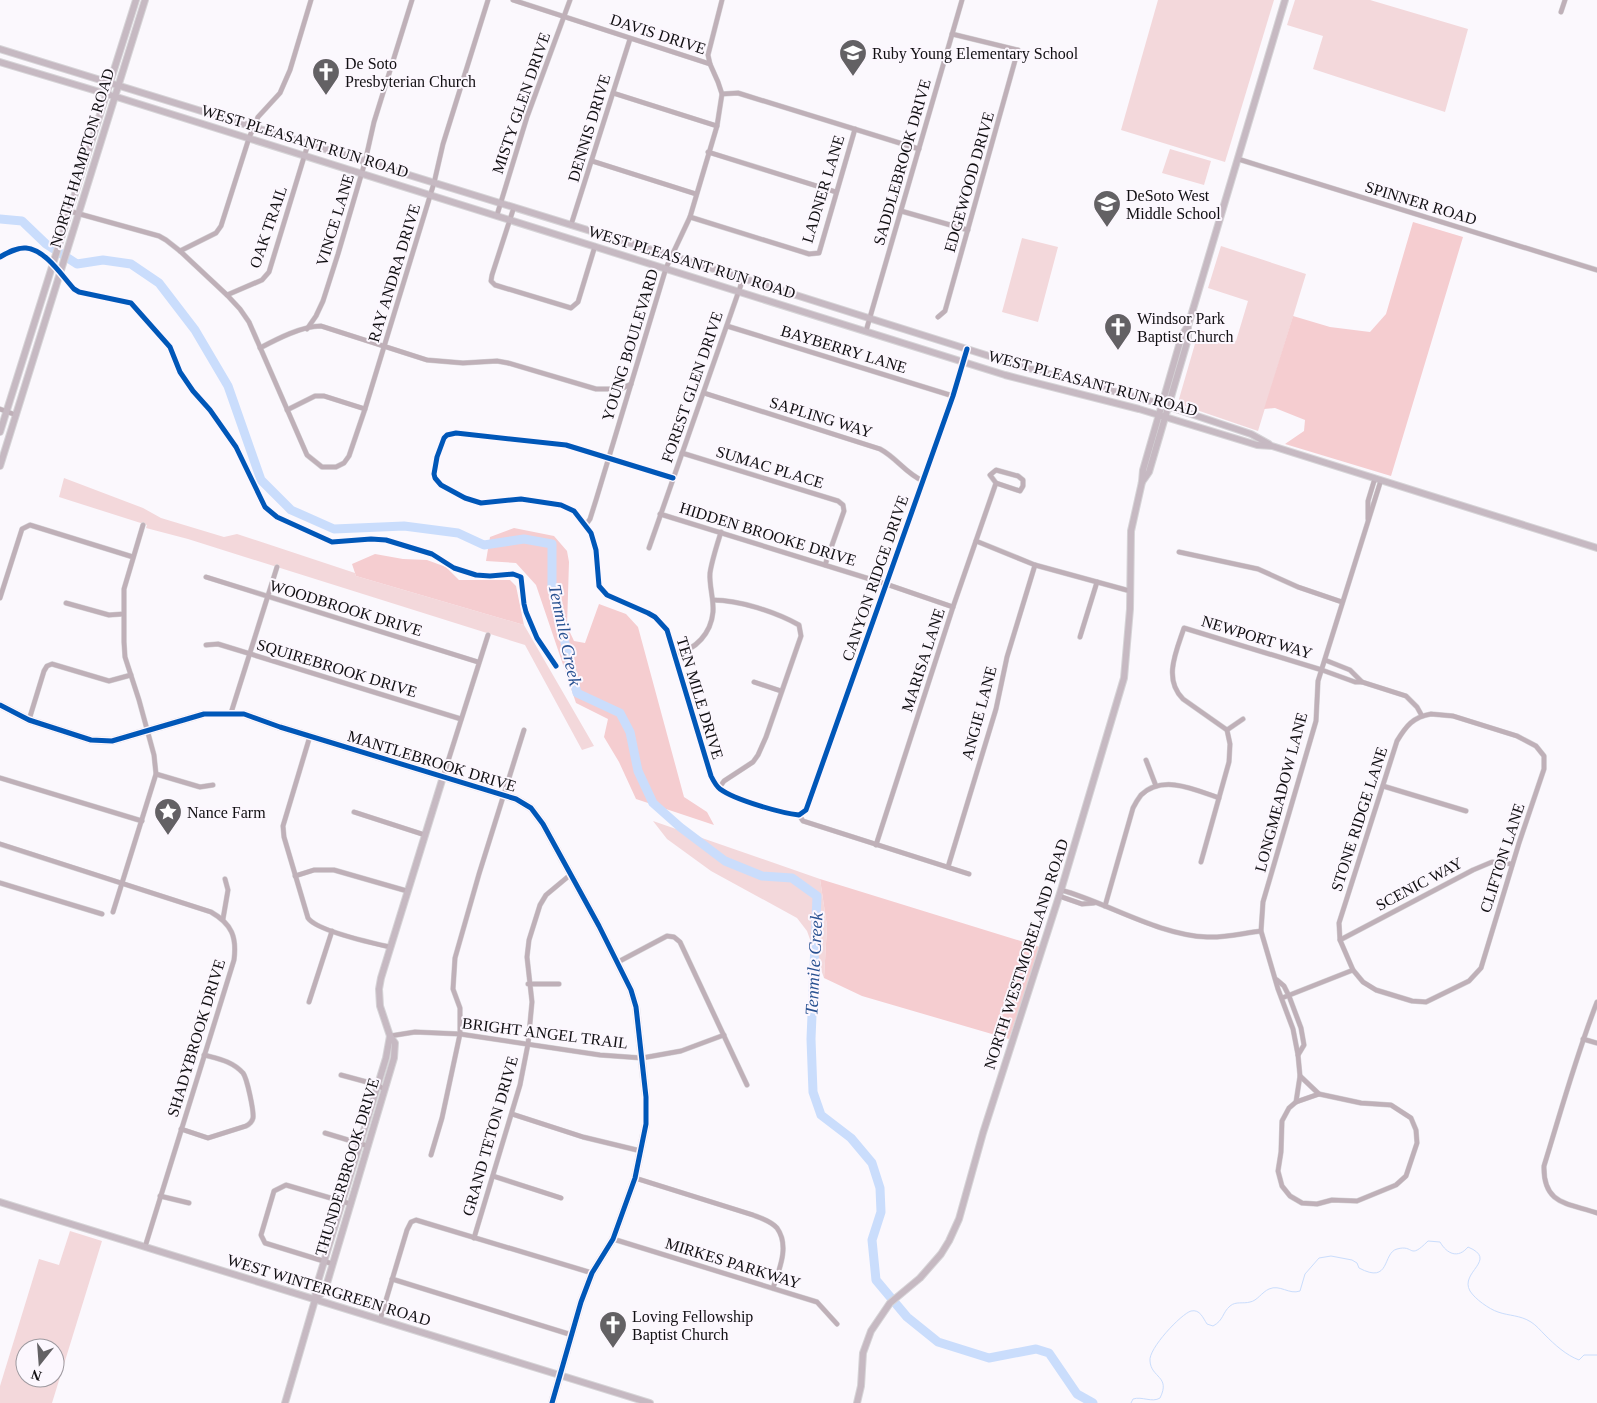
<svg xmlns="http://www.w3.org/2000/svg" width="1597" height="1403" viewBox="0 0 1597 1403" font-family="'Times New Roman',serif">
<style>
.green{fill:#f3d8db;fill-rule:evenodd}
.forest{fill:#f5cdd0}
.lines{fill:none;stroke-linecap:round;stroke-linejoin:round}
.stream{stroke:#caddfc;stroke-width:1}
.river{stroke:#caddfc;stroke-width:9}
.street-casing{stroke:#d6d4d7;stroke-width:5.5}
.secondary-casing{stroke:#d6d4d7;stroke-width:8}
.street{stroke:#bfb0b8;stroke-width:4.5}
.secondary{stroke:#c6b9c2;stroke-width:6}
.cycleway-casing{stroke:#fcf7fe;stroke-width:8}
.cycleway{stroke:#0057b8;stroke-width:5}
.labels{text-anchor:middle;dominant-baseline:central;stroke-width:4;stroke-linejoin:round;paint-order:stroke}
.street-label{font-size:16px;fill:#110f12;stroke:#fcf7fe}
.poi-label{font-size:16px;fill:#110f12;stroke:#fcf7fe;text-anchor:start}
.water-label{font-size:18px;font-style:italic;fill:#285191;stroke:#fcf7fe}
</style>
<rect width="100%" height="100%" fill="#fbf8fd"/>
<g class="green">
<polygon points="1158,0 1274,0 1225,162 1121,130"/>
<polygon points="1295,0 1370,0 1468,29 1445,112 1313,69 1323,36 1287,25"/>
<polygon points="1170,149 1211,161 1204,185 1162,173"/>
<polygon points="1022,238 1058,247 1038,322 1002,312"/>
<polygon points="1221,246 1306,274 1258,431 1182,405 1179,399 1199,330 1236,341 1248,301 1208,288"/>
<polygon points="64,478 143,508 161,518 224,537 237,534 355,573 356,576 524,625 594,746 582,750 525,645 188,539 146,528 147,525 59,497"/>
<polygon points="653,821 820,879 827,926 824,978 807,931 797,918 711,871 667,839"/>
<path d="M70 1231 102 1241 52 1403H0V1386L39 1259 59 1265ZM25 1348H55V1378H25Z"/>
</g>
<g class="forest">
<polygon points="1413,222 1463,237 1391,476 1285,444 1304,431 1305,420 1275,408 1264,409 1293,316 1330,327 1370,332 1386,314"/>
<polygon points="514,528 554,536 567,551 569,562 567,626 574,641 585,643 599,604 626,614 638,627 684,797 707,812 714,825 636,799 619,762 604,737 608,719 576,703 536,585 516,563 486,561 490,537"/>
<polygon points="375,554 403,559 427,560 446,567 459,580 510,580 516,586 524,625 356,576 352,564"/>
<polygon points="820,879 1040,947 1009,1039 862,996 824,978 827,926"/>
</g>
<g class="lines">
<path class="stream" d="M1131 1403 1133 1399C1142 1396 1152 1403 1160 1398 1171 1376 1151 1378 1150 1361 1148 1349 1181 1314 1191 1311 1200 1309 1203 1318 1207 1324L1213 1326C1224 1320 1222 1313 1230 1306 1236 1301 1243 1304 1250 1302 1257 1301 1262 1292 1269 1289 1280 1284 1289 1295 1300 1291L1305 1274 1319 1258 1331 1256 1352 1260 1357 1263 1359 1268C1391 1285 1382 1253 1397 1249 1415 1244 1408 1261 1428 1241L1440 1242C1447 1254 1458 1259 1468 1247 1499 1260 1459 1272 1470 1291 1475 1299 1489 1309 1498 1312 1509 1316 1520 1315 1531 1322 1536 1325 1541 1331 1545 1335 1555 1345 1566 1355 1579 1360L1584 1355H1597"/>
<polyline class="river" points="0,219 22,221 46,244 77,264 103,260 131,264 159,283 195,330 228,386 261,480 291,510 334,529 404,526 458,533 484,545 524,539 552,544 552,588 577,693 620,713 630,732 638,771 653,803 680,827 725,861 762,876 792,878 817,896 811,1039 813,1092 821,1115 851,1138 872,1163 880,1188 881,1212 872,1240 876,1280 907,1317 938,1342 989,1358 1036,1349 1049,1353 1077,1394 1093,1403"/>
<defs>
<g id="street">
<polyline points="513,0 710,64"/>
<polyline points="1561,12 1565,0"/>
<polyline points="613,93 717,126"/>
<polyline points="722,94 738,93 919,149"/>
<polyline points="708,152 836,192"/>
<polyline points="1238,159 1597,270"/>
<polyline points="592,161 696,194"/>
<polyline points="514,207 492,275 491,281 495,285 571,308 578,302 595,246"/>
<polyline points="69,211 159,236 166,240 180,251 227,295 240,309 249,322 307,455 322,467 336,467 344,463 349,456 365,409 434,183 443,144 488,0"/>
<polyline points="901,211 968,230"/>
<polyline points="497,215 527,117 570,0"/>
<polyline points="690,217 809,254 819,253 855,129"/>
<polyline points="571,225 630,39"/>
<polyline points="180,251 216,233 221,226 249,138 258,117 280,93 290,70 311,0"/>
<polyline points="227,295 262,280 269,272 308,144"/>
<polyline points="938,317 945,311 1018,50 952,34"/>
<polyline points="727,326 953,396"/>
<polyline points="307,329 316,316 323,301 338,254 365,162 374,122 412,0"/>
<polyline points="866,331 962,0"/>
<path d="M260 348C277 339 302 326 321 326L427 360 463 363 497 361 508 363 596 389H621L631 384"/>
<path d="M704 393 880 449C897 458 905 473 923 481"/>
<polyline points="0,409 16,415"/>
<polyline points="287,410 315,396 324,396 365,409"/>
<polyline points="682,453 838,501 843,505 844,511 825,565"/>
<polygon points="996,470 1018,476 1023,480 1023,486 1020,491 996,483 990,475"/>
<path d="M673 478 566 445 456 433 447 435 444 438 437 457 434 474 435 478 441 485 465 498 481 503 521 499 561 505 574 511 591 533 596 550 599 586 607 595 648 613 655 617 667 630 711 776C713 780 716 786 720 789 735 800 781 813 799 815L806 810 953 396 967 349"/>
<polyline points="660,514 886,584 953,607"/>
<polyline points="1368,519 1368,501 1375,478"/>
<polyline points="585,526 590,519 596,500 666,268 690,217 717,126 722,94 718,82 710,64 708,55 722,0"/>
<polyline points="976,541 1035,565 1130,591"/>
<polyline points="649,548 743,279"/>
<polyline points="1179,552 1258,569 1298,587 1342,602"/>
<polyline points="206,577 478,662"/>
<polyline points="0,598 22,529 30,525 133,557"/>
<path d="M713 600C739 600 776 612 799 625L801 636 766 737 758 755 753 762 724 781 719 788"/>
<polyline points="66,603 109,615 123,614"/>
<polyline points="1080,637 1097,582"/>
<polyline points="206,645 218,644 461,719"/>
<path d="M675 654C696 650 711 633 713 612 714 599 709 586 710 573 712 560 717 545 721 532"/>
<polyline points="754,682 781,691"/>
<polyline points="1362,682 1406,696 1417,707 1422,716"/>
<polyline points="231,713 277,567"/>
<path d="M1431 714 1453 716 1517 736 1536 746 1544 756V769L1519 843 1481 968 1469 981 1426 1002 1412 1001 1376 990 1363 982 1353 970 1340 940 1339 923 1397 741C1406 726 1413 717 1431 714Z"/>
<polyline points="29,720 44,671 47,666 52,664 109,681 131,675"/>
<polyline points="1227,730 1243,719"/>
<path d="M310 736 283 826 284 837 308 918C317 931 372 943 390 947"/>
<polyline points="1146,760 1156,786"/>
<polyline points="156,774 200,787 213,785"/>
<polyline points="443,777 488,635"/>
<polyline points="0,778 142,821"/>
<polyline points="1383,786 1466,811"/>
<polyline points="354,812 425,835"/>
<polyline points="799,815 803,821 969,874"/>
<path d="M0 844 211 912C232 924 237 937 234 960L145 1247"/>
<polyline points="876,845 953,607 996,483"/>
<path d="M1201 862 1229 762 1230 744 1227 730 1183 699C1163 679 1176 652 1184 628L1322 670 1355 682H1362L1350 670 1325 660"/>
<polyline points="948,867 996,709 1007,657 1035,565"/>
<polyline points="295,876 314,870 334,870 407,891"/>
<polyline points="0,883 102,914"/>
<path d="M1061 890C1108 903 1158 935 1207 937 1225 938 1243 933 1261 931"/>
<polyline points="1059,896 1082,904 1094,903"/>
<path d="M1105 906 1133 808C1135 804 1138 799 1141 795 1163 774 1196 790 1219 798"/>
<polyline points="113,912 156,774 154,755 139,700 125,657 124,642 124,589 143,525"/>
<polyline points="223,919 228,890 225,879"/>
<polyline points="1340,940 1473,870 1492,862 1512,864"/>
<polyline points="618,962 667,936 674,937 680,942 747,1085"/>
<polyline points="1277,980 1284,986 1289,996 1301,1028 1304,1045 1298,1055"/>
<polyline points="528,984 559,984"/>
<polyline points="1282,998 1353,970"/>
<polyline points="309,1002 332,931"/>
<path d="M1597 1002C1576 1056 1561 1111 1544 1166 1543 1205 1568 1203 1597 1213"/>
<polyline points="390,1036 415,1032 460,1034 600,1055 642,1058 681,1051 724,1035"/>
<polyline points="1583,1039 1597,1043"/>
<polyline points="341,1075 378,1085 385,1090"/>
<polyline points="1300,1076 1319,1094"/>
<polygon points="1319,1094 1361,1103 1391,1105 1411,1118 1416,1130 1417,1143 1406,1176 1396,1185 1357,1201 1332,1200 1317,1204 1302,1203 1290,1196 1282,1186 1278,1171 1281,1152 1282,1121 1289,1108 1296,1102"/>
<polyline points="1296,1102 1300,1076 1298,1055 1293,1029 1278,989 1261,931 1263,902 1316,721 1318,681 1381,480"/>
<polyline points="512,1114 583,1137 641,1151"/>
<path d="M181 1129 208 1138 246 1126C250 1124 252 1122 253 1118 254 1111 247 1078 243 1073 232 1061 219 1059 204 1055"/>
<polyline points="325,1133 368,1146"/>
<polyline points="431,1155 442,1118 460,1034 460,1008 453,989 455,958 479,874 524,730"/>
<polyline points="493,1176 561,1198"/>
<path d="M635 1178 753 1215C761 1218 771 1221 777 1228 790 1246 779 1270 773 1288"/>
<polyline points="160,1196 189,1203"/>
<polyline points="474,1238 520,1085 528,1044 532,1002 527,957 529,940 540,905 546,895 570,875"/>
<polyline points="613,1239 817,1302 837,1324"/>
<polyline points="333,1264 265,1243 261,1235 274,1191 286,1185 351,1204"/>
<polyline points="392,1279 572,1335"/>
<polyline points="380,1320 407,1230 411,1222 416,1220 592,1273"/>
</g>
<g id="secondary">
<polyline points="0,49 672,256 1024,367 1161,404 1251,434 1269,444"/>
<polyline points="0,62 120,98 1005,375 1139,409 1257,445 1272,446 1597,548"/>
<polyline points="0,432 136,0"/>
<polyline points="0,466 145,0"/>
<polyline points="1142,482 1149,472 1188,339 1188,327"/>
<polyline points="0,705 29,720 91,740 112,741 204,714 244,714 280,727 516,799 531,808 543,824 599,926 631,990 636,1007 646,1097 646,1124 635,1178 613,1239 592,1273 581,1302 552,1403"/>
<polyline points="0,1202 650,1403"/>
<polyline points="315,1300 325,1290 394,1058 395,1043 390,1036 380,1006 379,989 381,978 443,777"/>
<polyline points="285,1403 315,1300 316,1288 386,1058 390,1036"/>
<polyline points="857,1403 861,1386 863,1353 871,1331 890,1303 920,1278 941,1254 949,1241 959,1219 983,1133 1061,890 1124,678 1130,609 1131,531 1142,482 1143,470 1182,335 1188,326 1285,0"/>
</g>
</defs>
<use href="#street" class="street-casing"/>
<use href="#secondary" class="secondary-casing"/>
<use href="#street" class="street"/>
<use href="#secondary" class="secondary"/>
<defs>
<g id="cycleway">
<path d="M0 257C7 253 17 247 26 248 46 250 62 276 74 289L79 292 131 303 170 347 180 372 193 391 210 410 236 447 265 507 277 517 332 542 371 539 386 540 432 554 454 568 476 575 490 576 513 574 521 577 524 604 526 612 537 638 556 666"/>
<path d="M673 478 566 445 456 433 447 435 444 438 437 457 434 474 435 478 441 485 465 498 481 503 521 499 561 505 574 511 591 533 596 550 599 586 607 595 648 613 655 617 667 630 711 776C713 780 716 786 720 789 735 800 781 813 799 815L806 810 953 396 967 349"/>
<polyline points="0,705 29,720 91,740 112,741 204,714 244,714 280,727 516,799 531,808 543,824 599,926 631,990 636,1007 646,1097 646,1124 635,1178 613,1239 592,1273 581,1302 552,1403"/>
</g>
</defs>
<use href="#cycleway" class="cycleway-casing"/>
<use href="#cycleway" class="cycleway"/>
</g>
<defs>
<symbol id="school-pin" viewBox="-11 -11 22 30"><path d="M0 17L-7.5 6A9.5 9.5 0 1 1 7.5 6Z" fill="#636164" stroke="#fcf7fe"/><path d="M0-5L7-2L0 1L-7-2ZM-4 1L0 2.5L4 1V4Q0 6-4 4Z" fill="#fff"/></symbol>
<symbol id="church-pin" viewBox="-11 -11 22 30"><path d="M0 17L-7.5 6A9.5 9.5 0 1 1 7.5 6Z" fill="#636164" stroke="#fcf7fe"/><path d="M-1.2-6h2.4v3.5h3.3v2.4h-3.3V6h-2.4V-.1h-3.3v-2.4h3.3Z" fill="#fff"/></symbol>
<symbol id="sight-pin" viewBox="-11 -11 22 30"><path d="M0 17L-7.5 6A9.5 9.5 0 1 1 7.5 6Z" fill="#636164" stroke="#fcf7fe"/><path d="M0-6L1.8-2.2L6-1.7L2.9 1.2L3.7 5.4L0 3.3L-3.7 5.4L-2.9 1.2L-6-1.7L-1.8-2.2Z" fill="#fff"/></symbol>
</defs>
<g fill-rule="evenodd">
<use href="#school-pin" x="837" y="37" width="32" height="43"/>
<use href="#church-pin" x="310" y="56" width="32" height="43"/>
<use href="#school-pin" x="1091" y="188" width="32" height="43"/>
<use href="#church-pin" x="1102" y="311" width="32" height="43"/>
<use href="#sight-pin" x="152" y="796" width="32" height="43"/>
<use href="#church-pin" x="597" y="1309" width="32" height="43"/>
</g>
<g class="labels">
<g class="street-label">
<text transform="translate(658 34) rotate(18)">DAVIS DRIVE</text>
<text transform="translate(521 103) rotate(-71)">MISTY GLEN DRIVE</text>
<text transform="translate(589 128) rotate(-73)">DENNIS DRIVE</text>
<text transform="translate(305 141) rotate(17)">WEST PLEASANT RUN ROAD</text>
<text transform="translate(82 158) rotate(-73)">NORTH HAMPTON ROAD</text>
<text transform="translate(902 162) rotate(-74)">SADDLEBROOK DRIVE</text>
<text transform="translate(969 182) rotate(-74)">EDGEWOOD DRIVE</text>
<text transform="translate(823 189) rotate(-73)">LADNER LANE</text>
<text transform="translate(1421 203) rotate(17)">SPINNER ROAD</text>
<text transform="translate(335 220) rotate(-73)">VINCE LANE</text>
<text transform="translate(268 227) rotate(-71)">OAK TRAIL</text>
<text transform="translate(692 262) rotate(17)">WEST PLEASANT RUN ROAD</text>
<text transform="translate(394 273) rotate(-73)">RAY ANDRA DRIVE</text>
<text transform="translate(630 345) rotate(-73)">YOUNG BOULEVARD</text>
<text transform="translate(844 349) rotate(17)">BAYBERRY LANE</text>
<text transform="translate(1093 383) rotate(15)">WEST PLEASANT RUN ROAD</text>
<text transform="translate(692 387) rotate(-71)">FOREST GLEN DRIVE</text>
<text transform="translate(821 417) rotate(17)">SAPLING WAY</text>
<text transform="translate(770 467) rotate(17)">SUMAC PLACE</text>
<text transform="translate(768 534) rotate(17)">HIDDEN BROOKE DRIVE</text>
<text transform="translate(875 578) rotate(-71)">CANYON RIDGE DRIVE</text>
<text transform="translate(346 608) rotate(17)">WOODBROOK DRIVE</text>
<text transform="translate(1257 637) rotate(17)">NEWPORT WAY</text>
<text transform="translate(923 660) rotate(-72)">MARISA LANE</text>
<text transform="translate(337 668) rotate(17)">SQUIREBROOK DRIVE</text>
<text transform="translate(700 698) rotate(73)">TEN MILE DRIVE</text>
<text transform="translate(979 713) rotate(-75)">ANGIE LANE</text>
<text transform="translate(432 761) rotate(17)">MANTLEBROOK DRIVE</text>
<text transform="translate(1281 792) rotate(-75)">LONGMEADOW LANE</text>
<text transform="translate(1359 819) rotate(-72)">STONE RIDGE LANE</text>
<text transform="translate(1502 858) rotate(-72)">CLIFTON LANE</text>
<text transform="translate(1419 884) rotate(-28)">SCENIC WAY</text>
<text transform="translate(1026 954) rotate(-72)">NORTH WESTMORELAND ROAD</text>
<text transform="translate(545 1033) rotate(7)">BRIGHT ANGEL TRAIL</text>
<text transform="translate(196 1038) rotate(-73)">SHADYBROOK DRIVE</text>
<text transform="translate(490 1136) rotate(-74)">GRAND TETON DRIVE</text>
<text transform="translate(347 1167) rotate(-73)">THUNDERBROOK DRIVE</text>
<text transform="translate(733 1263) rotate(17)">MIRKES PARKWAY</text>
<text transform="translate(329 1290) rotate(17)">WEST WINTERGREEN ROAD</text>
</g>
<g class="poi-label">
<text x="872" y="53">Ruby Young Elementary School</text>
<text x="345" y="63">De Soto<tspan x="345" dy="18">Presbyterian Church</tspan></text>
<text x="1126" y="195">DeSoto West<tspan x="1126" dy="18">Middle School</tspan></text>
<text x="1137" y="318">Windsor Park<tspan x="1137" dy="18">Baptist Church</tspan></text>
<text x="187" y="812">Nance Farm</text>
<text x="632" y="1316">Loving Fellowship<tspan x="632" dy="18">Baptist Church</tspan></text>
</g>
<g class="water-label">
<text transform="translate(565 635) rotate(78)">Tenmile Creek</text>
<text transform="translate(814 964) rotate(-87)">Tenmile Creek</text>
</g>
</g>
<g transform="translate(40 1363) rotate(197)"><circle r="24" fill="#fcf7fe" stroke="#9e9aa0"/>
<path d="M0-4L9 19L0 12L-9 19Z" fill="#636164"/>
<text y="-8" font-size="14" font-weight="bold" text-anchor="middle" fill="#110f12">N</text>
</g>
</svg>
